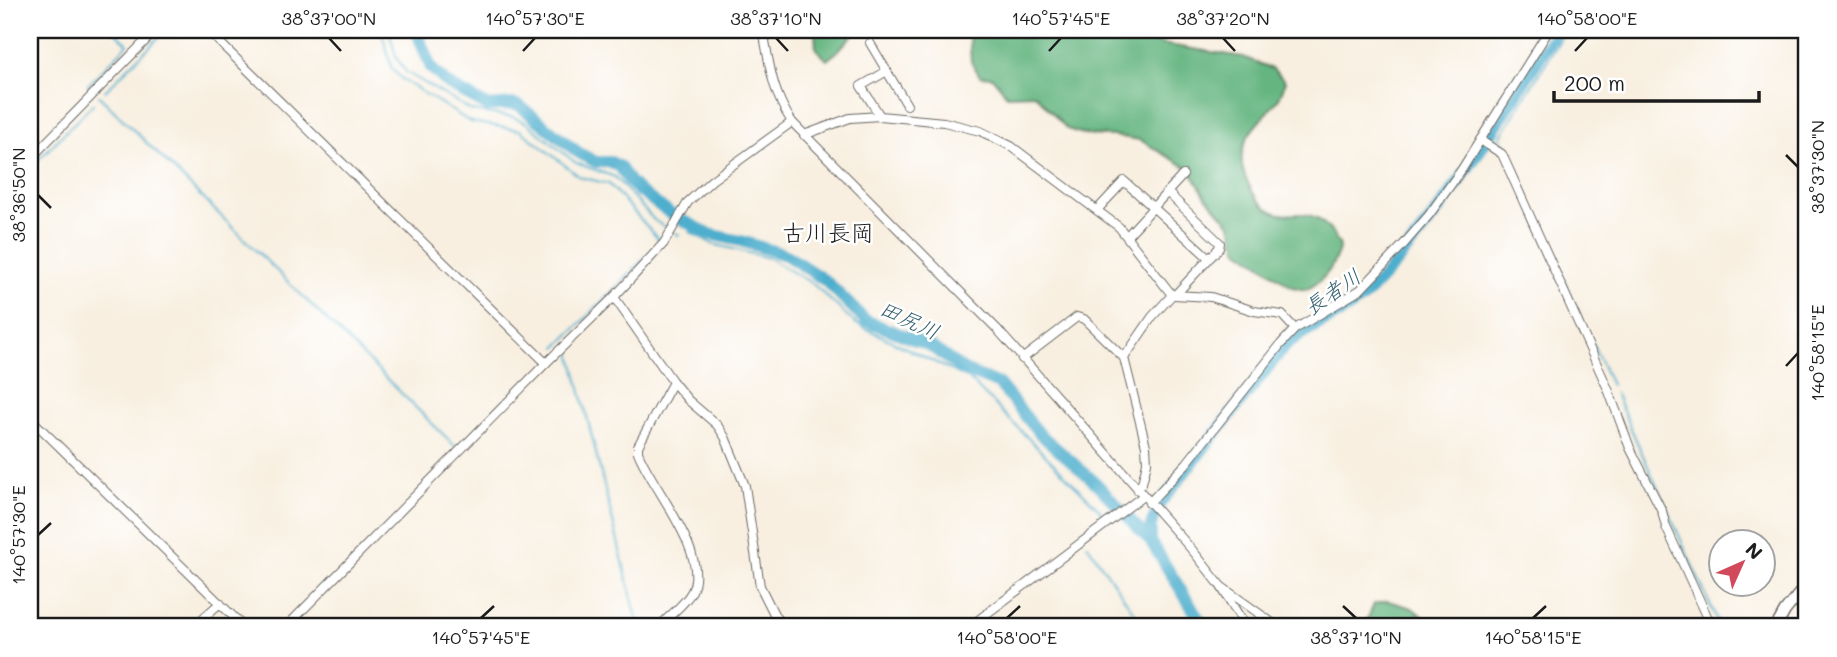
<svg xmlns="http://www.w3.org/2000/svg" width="1837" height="657" viewBox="0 0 1837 657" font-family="Mali,'Klee One',sans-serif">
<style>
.forest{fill:#65b580;stroke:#40684e;stroke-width:2}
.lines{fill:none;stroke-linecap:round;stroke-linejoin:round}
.stream{stroke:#4eaecd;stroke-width:2}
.river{stroke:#4eaecd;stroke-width:12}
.minor-casing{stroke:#696661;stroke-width:10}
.major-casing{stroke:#696661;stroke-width:13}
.minor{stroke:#fff;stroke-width:8}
.major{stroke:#fff;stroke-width:10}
.ticks{fill:none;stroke:#1c1c1c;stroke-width:2.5}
.labels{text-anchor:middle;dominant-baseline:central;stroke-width:5;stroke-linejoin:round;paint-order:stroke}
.water-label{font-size:21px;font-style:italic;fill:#325e6c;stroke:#fff}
.quarter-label{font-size:23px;fill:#1c1c1c;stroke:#fff}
.neatline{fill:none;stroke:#1c1c1c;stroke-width:2.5}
.ticks-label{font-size:18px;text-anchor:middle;fill:#1c1c1c}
</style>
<rect width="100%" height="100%" fill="#fff"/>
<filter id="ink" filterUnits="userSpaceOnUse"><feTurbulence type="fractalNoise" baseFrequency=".0143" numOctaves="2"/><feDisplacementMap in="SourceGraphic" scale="14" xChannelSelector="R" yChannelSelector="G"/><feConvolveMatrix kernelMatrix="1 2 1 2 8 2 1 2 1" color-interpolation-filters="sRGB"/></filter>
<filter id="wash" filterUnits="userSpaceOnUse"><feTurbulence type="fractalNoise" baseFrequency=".00686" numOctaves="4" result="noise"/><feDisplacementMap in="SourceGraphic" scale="28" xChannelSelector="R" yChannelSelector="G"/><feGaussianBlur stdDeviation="1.57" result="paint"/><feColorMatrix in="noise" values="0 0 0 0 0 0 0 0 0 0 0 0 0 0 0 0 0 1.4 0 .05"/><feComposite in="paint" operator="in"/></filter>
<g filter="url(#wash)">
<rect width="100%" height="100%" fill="#f8efe0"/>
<g class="forest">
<polygon points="815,30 857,30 837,52 827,60 816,49"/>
<path d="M969 30H1115L1137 40 1243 57 1273 69 1285 81C1284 86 1282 92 1280 96 1269 115 1249 126 1243 149 1237 170 1254 203 1274 212 1283 216 1291 214 1300 214 1320 214 1332 230 1340 246 1333 268 1326 279 1306 290L1292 287 1238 249 1231 225 1206 197 1189 169 1140 140 1115 136 1087 135 1067 129 1035 94 1007 95 992 77 980 76 971 62Z"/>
<polygon points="1388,601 1412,608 1436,627 1364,627 1374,604"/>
</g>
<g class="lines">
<g class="stream">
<polyline points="381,30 392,69 403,80 470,122 520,130 580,177 609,184 661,242"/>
<polyline points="389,30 396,57 406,72 472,111 513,117 527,123 576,163 615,177 654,220 668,230"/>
<polyline points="1566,30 1500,137 1611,385"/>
<polyline points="90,88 88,85 128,44 113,30"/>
<polyline points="105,91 166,30"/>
<polyline points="99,96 458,449"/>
<polyline points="30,168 93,104"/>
<polyline points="690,232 713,244 769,258 813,284 855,323 969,379 1099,509 1104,517 1081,536 1083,538"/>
<polyline points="675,233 679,235"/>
<polyline points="557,347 647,256"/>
<polyline points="570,348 639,627"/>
<polyline points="1615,393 1720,627"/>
<polyline points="1087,544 1144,627"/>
</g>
<g class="river">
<polyline points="416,30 431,68 448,84 487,106 513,104 520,106 579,153 596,162 611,162 620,167 629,181 639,191 671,214 709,234 741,241 786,255 826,281 865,320 930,346 964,370 999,384 1040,434 1096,483 1151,542 1204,627"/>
<path d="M1151 542V525L1161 502 1286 345C1312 323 1347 315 1371 290 1446 213 1499 120 1557 30"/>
</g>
</g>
</g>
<g filter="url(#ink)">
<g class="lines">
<defs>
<g id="minor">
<polyline points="207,30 546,363 614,297 664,243 688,202 712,180 792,122"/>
<path d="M763 30C770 66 771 90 792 122L997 329 1193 551 1220 585 1246 627"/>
<polyline points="1806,30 1807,32"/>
<polyline points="870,43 907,105"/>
<polyline points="880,116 861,86 887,71"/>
<polyline points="804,135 850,118 880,116 944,122 980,131 1011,146 1119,227 1172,295"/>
<polyline points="1480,140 1502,154 1608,389 1630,448 1662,511 1666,527 1712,627"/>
<polyline points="30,159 156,30"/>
<polyline points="1167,192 1220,243 1219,248 1176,294"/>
<polyline points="1097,210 1124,181 1209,258"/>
<polyline points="1127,236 1183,175"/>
<polyline points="1174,295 1211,297 1254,311 1282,315 1295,329"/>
<polyline points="614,297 673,382 688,400 717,425 725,437 745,486 760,586 775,616 783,627"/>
<polyline points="1124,358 1152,317 1172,295"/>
<polyline points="1022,359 1077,317 1084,319 1124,358 1146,446 1147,463 1142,483 1138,490"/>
<polyline points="30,418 244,627"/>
<polyline points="1149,503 1186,464 1281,344 1295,329 1360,290 1403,245 1429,215 1462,169 1549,30"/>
<polyline points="1222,587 1278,627"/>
<polyline points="193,627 220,603"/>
<polyline points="286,627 546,363"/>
<path d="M659 627C669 615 685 605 692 591 710 553 651 487 638 452V446L673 382"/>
<polyline points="969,627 1143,496"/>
</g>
<polyline id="major" points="1776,627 1785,611 1807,584"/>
</defs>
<use href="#minor" class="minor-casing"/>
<use href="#major" class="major-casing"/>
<use href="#minor" class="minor"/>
<use href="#major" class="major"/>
</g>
</g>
<path class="ticks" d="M329 38 341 51M776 38 788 51M1223 38 1235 51M523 51 535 38M1049 51 1061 38M1575 51 1587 38M1786 155 1798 167M38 195 51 208M1786 366 1798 353M38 535 51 523M1343 606 1356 618M481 618 494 606M1007 618 1020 606M1533 618 1546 606"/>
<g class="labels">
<g class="water-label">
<text transform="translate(1332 291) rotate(-35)">長者川</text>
<text transform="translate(910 319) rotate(25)">田尻川</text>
</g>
<g class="quarter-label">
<text x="828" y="232">古川長岡</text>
</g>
</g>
<rect width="1837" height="657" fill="none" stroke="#fff" stroke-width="77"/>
<g transform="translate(1742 563) rotate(45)"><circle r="33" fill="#ffffff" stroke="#a4a4a4" stroke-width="2"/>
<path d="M0-5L12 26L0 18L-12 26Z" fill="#d1495b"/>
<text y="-10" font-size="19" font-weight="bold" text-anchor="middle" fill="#1c1c1c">N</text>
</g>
<path d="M1554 91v10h205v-10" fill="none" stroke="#1c1c1c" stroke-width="3.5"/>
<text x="1564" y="91" font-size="21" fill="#1c1c1c" stroke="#ffffff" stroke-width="5" paint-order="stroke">200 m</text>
<rect x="38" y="38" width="1760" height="580" class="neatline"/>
<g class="ticks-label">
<text x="329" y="25">38°37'00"N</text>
<text x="535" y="25">140°57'30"E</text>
<text x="776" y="25">38°37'10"N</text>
<text x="1061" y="25">140°57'45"E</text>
<text x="1223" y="25">38°37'20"N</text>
<text x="1587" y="25">140°58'00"E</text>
<text transform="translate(1818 167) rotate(-90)" y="6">38°37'30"N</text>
<text transform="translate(19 195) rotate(-90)" y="6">38°36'50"N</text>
<text transform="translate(1818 353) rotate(-90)" y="6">140°58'15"E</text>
<text transform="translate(19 535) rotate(-90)" y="6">140°57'30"E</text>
<text x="481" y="644">140°57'45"E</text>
<text x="1007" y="644">140°58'00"E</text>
<text x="1356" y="644">38°37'10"N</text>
<text x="1533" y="644">140°58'15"E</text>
</g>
</svg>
